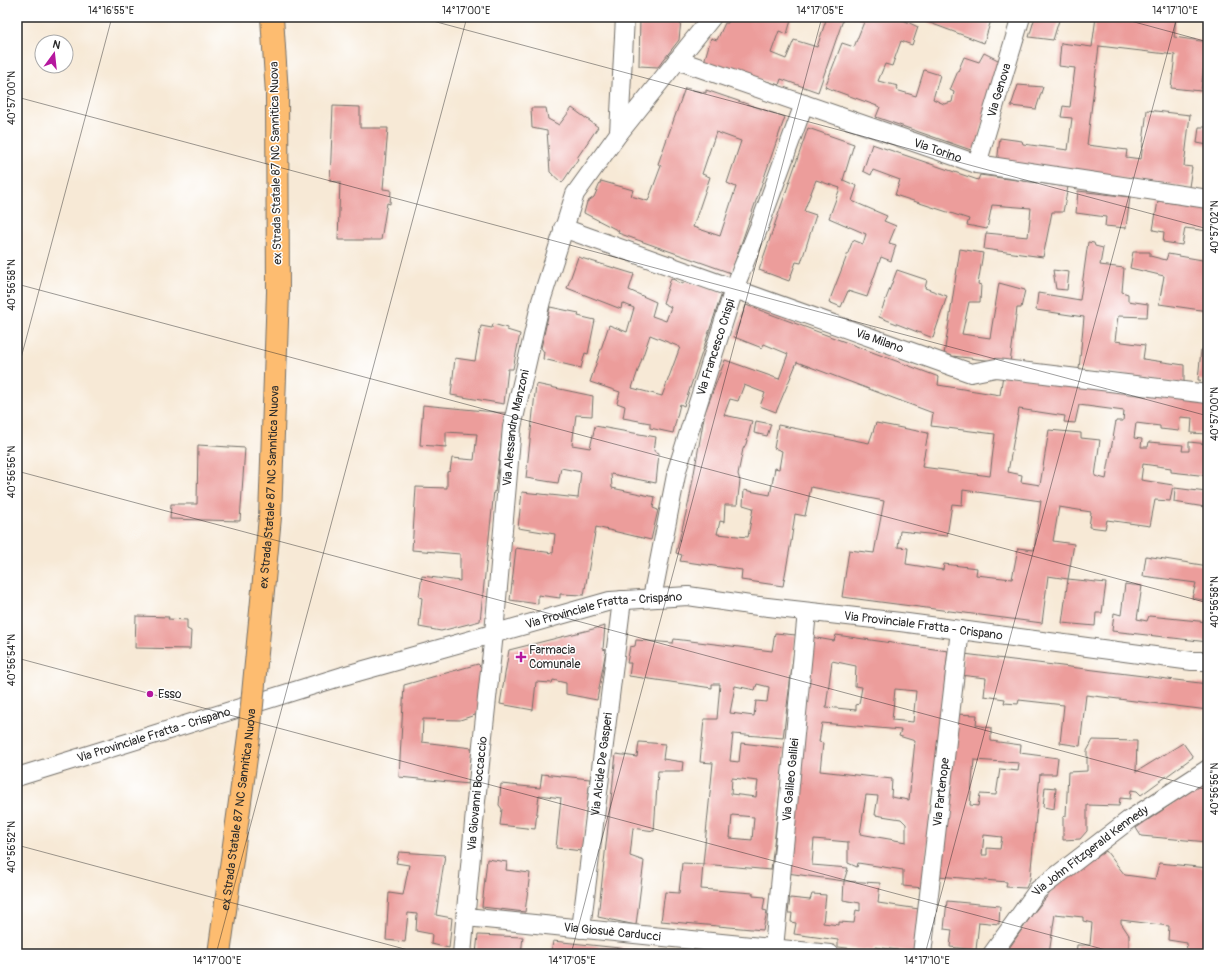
<svg xmlns="http://www.w3.org/2000/svg" width="1225" height="971" viewBox="0 0 1225 971" font-family="Pangolin,sans-serif">
<style>
.building{fill:#ec9d9b;fill-rule:evenodd}
.lines{fill:none;stroke-linecap:round;stroke-linejoin:round}
.street-casing{stroke:#726e67;stroke-width:20}
.street{stroke:#fff;stroke-width:18}
.highway-bridge-casing{stroke:#726e67;stroke-width:24;stroke-linecap:butt}
.highway-bridge{stroke:#fdbc70;stroke-width:22}
.ticks{fill:none;stroke:#2b2b2b;stroke-width:1;stroke-opacity:0.45}
.poi-dot{fill:#b5179e;stroke:#fff;stroke-width:1.5}
.labels{text-anchor:middle;dominant-baseline:central;stroke-width:3;stroke-linejoin:round;paint-order:stroke}
.street-label{font-size:12px;fill:#2b2b2b;stroke:#fff}
.poi-label{font-size:12px;fill:#2b2b2b;stroke:#fff;text-anchor:start}
.neatline{fill:none;stroke:#2b2b2b;stroke-width:1.5}
.ticks-label{font-size:10px;text-anchor:middle;fill:#2b2b2b}
</style>
<rect width="100%" height="100%" fill="#fff"/>
<filter id="ink" filterUnits="userSpaceOnUse"><feTurbulence type="fractalNoise" baseFrequency=".025" numOctaves="2"/><feDisplacementMap in="SourceGraphic" scale="8" xChannelSelector="R" yChannelSelector="G"/><feConvolveMatrix kernelMatrix="1 2 1 2 8 2 1 2 1" color-interpolation-filters="sRGB"/></filter>
<filter id="wash" filterUnits="userSpaceOnUse"><feTurbulence type="fractalNoise" baseFrequency=".012" numOctaves="4" result="noise"/><feDisplacementMap in="SourceGraphic" scale="16" xChannelSelector="R" yChannelSelector="G"/><feGaussianBlur stdDeviation="0.9" result="paint"/><feColorMatrix in="noise" values="0 0 0 0 0 0 0 0 0 0 0 0 0 0 0 0 0 1.4 0 .05"/><feComposite in="paint" operator="in"/></filter>
<g filter="url(#wash)">
<rect width="100%" height="100%" fill="#f7e9d6"/>
<g id="blocks">
<g class="building">
<polygon points="640,17 692,17 681,20 679,40 658,67 639,66"/>
<polygon points="730,17 792,17 787,34 779,31 771,53 786,59 794,40 817,47 827,17 844,17 818,92 781,79 779,85 704,62 711,38 717,40 725,23 728,23"/>
<polygon points="852,17 897,17 918,27 912,45 901,41 892,66 885,64 878,81 898,86 896,90 916,96 924,70 940,75 933,99 944,104 952,102 954,92 950,90 964,57 979,62 984,53 1000,61 976,148 971,150 876,117 880,107 825,87 842,43 854,47 864,22"/>
<polygon points="923,17 992,17 984,43 922,20"/>
<polygon points="1035,17 1060,17 1053,40 1029,37"/>
<polygon points="1096,17 1176,17 1174,37 1208,42 1208,57 1205,56 1201,91 1171,88 1175,55 1099,46 1087,145 1127,150 1126,157 1141,159 1147,110 1190,115 1184,166 1192,167 1189,187 997,163 1000,138 1022,141 1023,144 1068,150 1072,118 1061,117 1063,106 1070,107 1075,68 1059,66 1061,43 1092,47"/>
<polygon points="1018,85 1043,87 1036,109 1011,106"/>
<path d="M685 88 706 93V90L785 117 731 273 618 233 619 231 584 213 587 202 594 197 601 181 633 190 631 196 648 201 661 166 658 164ZM716 132 741 141 727 183 736 187 720 236 693 227 710 177 702 174Z"/>
<polygon points="333,106 360,107 360,128 388,128 383,189 391,190 390,204 387,203 381,240 338,240 340,182 330,181"/>
<polygon points="531,108 546,108 548,119 559,125 572,108 598,127 577,158 578,159 562,183 550,172 547,131 532,128"/>
<polygon points="1199,127 1208,127 1208,145 1197,143"/>
<polygon points="808,128 854,144 843,180 857,186 852,201 887,216 884,221 896,226 889,243 896,245 891,261 881,257 867,297 848,291 841,307 829,302 853,240 863,244 866,234 829,218 840,188 816,180 804,211 816,215 801,263 796,262 789,281 759,270"/>
<polygon points="872,144 978,180 980,175 1068,187 1063,212 1052,212 1043,257 984,249 986,233 1028,237 1031,208 992,205 987,229 967,225 969,219 895,195 900,180 873,170 871,175 863,171"/>
<polygon points="1078,191 1130,197 1126,228 1105,226 1106,217 1076,213"/>
<polygon points="1158,201 1208,208 1208,231 1185,228 1182,245 1163,242 1164,232 1153,230"/>
<polygon points="1088,242 1094,243 1095,246 1103,248 1100,265 1124,268 1122,292 1128,294 1128,301 1148,304 1147,317 1118,316 1115,341 1145,345 1143,359 1184,365 1184,384 1079,369 1084,317 1036,310 1038,293 1080,300"/>
<polygon points="960,249 983,253 978,284 981,285 980,302 969,302 962,334 990,338 999,283 1025,290 1021,308 1017,308 1010,363 944,355"/>
<polygon points="1133,252 1150,252 1150,256 1166,260 1168,254 1208,261 1208,311 1159,304 1164,276 1130,268"/>
<path d="M578 257 634 274 629 290 656 302 652 316 666 321 671 307 663 303 671 278 682 284 687 281 722 293 684 406 680 404 673 433 650 428V423L623 418 625 406 617 403 620 392 590 382 609 325 627 332 634 308 622 303 621 309 567 288ZM650 335 680 347 662 396 632 388Z"/>
<polygon points="897,270 927,280 925,288 947,296 933,338 879,317"/>
<polygon points="1053,270 1069,272 1067,290 1056,289"/>
<path d="M746 305 939 377 938 385 1000 395 1003 375 1208 401V434L1191 433 1192 418 1180 417 1179 431 1160 429V426L1136 423 1134 438 1142 439 1141 447H1148L1149 442 1183 445 1182 451H1189V442L1208 444V476L1171 472V468L1143 464 1141 480 1173 485 1170 501 1155 500 1150 526 1107 520 1105 529 1089 527 1091 512 1059 507 1053 541 1074 544 1068 579 1048 576 1042 623 842 597 849 550 874 553 884 501 811 487 805 516 795 514 791 542 783 586 741 580 742 570 680 561 682 555 676 553 689 501 705 412 725 360 779 379 788 354 764 344 762 348 734 337ZM797 362 933 413 931 426 995 434 990 476 922 467 928 433 876 423 869 443 778 425 774 448 782 451 779 469 775 468 770 495 744 490 743 505 753 508 748 537 717 534 720 521 724 522 725 505H737L740 481 738 474 743 449 746 444 752 421 724 415 730 399 738 401 744 385 765 393 760 406 776 412ZM1079 405 1124 411 1123 421H1116L1106 479 1095 476 1100 440 1081 438V433L1049 430 1040 485 1021 482 1022 475 1008 472 1019 409 1065 416 1064 422 1075 423ZM963 490 1041 501 1034 550 1018 548 1012 579 976 575 977 568 944 564 943 570 906 564 908 548 898 547 900 531 947 536 952 504 962 505Z"/>
<polygon points="550,307 579,313 578,316 595,320 588,354 585,353 581,368 543,359 544,352 541,348"/>
<polygon points="493,324 507,328 507,330 520,334 513,369 508,369 504,404 451,395 455,358 475,361 481,326 492,328"/>
<polygon points="1205,337 1208,337 1208,381 1198,380 1201,350 1204,350"/>
<polygon points="536,384 593,396 592,416 576,415 572,445 590,448 595,426 656,437 654,451 659,453 656,483 611,474 612,488 655,497 653,508 658,510 651,540 596,527 584,595 560,594 560,598 538,595 538,604 510,600 516,548 553,553 555,534 518,528 522,492 578,498 581,472 561,468 558,483 526,478"/>
<polygon points="423,405 505,413 495,492 494,491 480,621 441,631 419,627 422,598 419,597 422,576 460,581 460,554 412,550 416,487 447,488 447,472 450,471 452,458 474,460 477,434 446,432 446,447 420,445"/>
<polygon points="756,421 771,424 767,436 754,433"/>
<polygon points="198,445 245,448 240,521 170,519 171,504 197,504"/>
<polygon points="1175,488 1206,492 1205,507 1174,502"/>
<polygon points="1207,513 1208,513 1208,525 1206,524"/>
<polygon points="1146,556 1208,566 1208,601 1192,598 1196,583 1143,576"/>
<polygon points="1068,579 1106,583 1102,613 1096,613 1095,626 1062,623"/>
<polygon points="1125,584 1142,586 1137,619 1147,621 1149,616 1208,622 1208,642 1112,631 1114,613 1121,615"/>
<polygon points="136,616 169,617 168,619 187,620 187,629 191,631 190,649 135,648"/>
<polygon points="605,626 603,649 606,650 597,700 566,694 566,683 553,680 552,683 536,682 533,710 500,704 509,650"/>
<path d="M775 633 796 635 783 738 733 734 730 761 739 762 741 743 785 748 771 870 703 864 713 763 700 762 704 719H717L720 684H712V688L629 676 631 663H627L630 647 635 646 636 640 673 643 674 639 772 651ZM757 684 769 687 767 702 756 701 754 716 730 713 735 686 755 690ZM732 778 758 781 756 797 731 794ZM732 815 754 817 752 840 730 838Z"/>
<path d="M836 635 948 651 923 888 903 886V870L858 863 857 867 848 863V842L814 839 812 865 848 868 844 881 787 873 811 637 834 641ZM832 661 856 666 855 686 862 687 859 704 856 705V710L826 707ZM895 689 916 691 913 722 892 720ZM822 723 901 730 899 736 915 741 909 800 891 797 892 779 820 771 823 743 819 742ZM866 795 878 796 875 815 901 819 906 824V842L860 834Z"/>
<polygon points="964,654 1208,684 1208,710 1086,695 1080,746 1060,743 1064,705 1019,700 1018,704 1004,703 1005,699 984,696 986,678 960,675"/>
<polygon points="478,664 482,668 478,714 460,720 423,719 422,742 472,748 469,784 399,777 404,685"/>
<path d="M955 714 977 715 976 725 991 728V741L1021 745 1020 753 1058 758 1056 774H1040L1030 879 1026 888 1006 887 1007 882 938 876ZM974 760 1019 763 1018 771 1000 769 996 795 980 794 978 806 970 805ZM984 835 1002 837 1000 849 987 848V855H982Z"/>
<polygon points="1207,734 1208,734 1208,749 1205,751"/>
<polygon points="1093,740 1137,741 1136,772 1183,743 1193,757 1141,795 1137,791 1131,790 1130,799 1120,798 1119,806 1087,805 1087,831 1080,839 1063,840 1063,817 1066,816 1068,772 1087,771 1087,751"/>
<polygon points="639,742 665,744 663,759 683,762 682,771 658,771 654,831 633,828 630,856 644,861 636,925 598,917 616,754 637,757"/>
<polygon points="542,774 590,779 582,851 556,848 561,798 539,795 535,829 500,825 502,809 499,805 501,784 540,788"/>
<polygon points="1208,779 1208,842 1141,836 1136,828"/>
<polygon points="1045,787 1056,788 1054,809 1043,807"/>
<polygon points="1106,851 1125,875 1155,879 1159,863 1208,868 1208,954 1186,954 1187,943 1168,940 1169,926 1121,920 1121,923 1129,935 1129,952 1140,954 1076,954 1077,945 1090,945 1092,923 1083,921 1083,917 1055,914 1049,954 1005,954 1032,915 1058,883"/>
<polygon points="399,852 445,855 436,915 452,918 449,948 431,944 432,934 416,931 417,914 408,913 405,942 386,940 389,893 403,895 409,865 396,863"/>
<polygon points="487,859 507,862 506,870 530,873 525,912 482,907"/>
<polygon points="682,863 703,864 701,889 753,893 753,896 765,897 763,910 767,911 763,930 661,921 665,892 679,893"/>
<polygon points="844,881 880,883 878,903 919,909 914,952 874,947 873,951 838,947 838,940 794,934 796,923 791,922 792,913 788,913 790,898 810,900 812,894 826,895 823,923 839,925 839,922 854,923 856,910 860,911 860,903 843,900"/>
<polygon points="947,901 1000,906 999,924 979,922 976,950 950,947 952,930 944,929"/>
<polygon points="478,935 523,937 521,954 476,954"/>
<polygon points="553,941 638,950 638,954 551,954"/>
</g>
</g>
</g>
<g filter="url(#ink)">
<use href="#blocks" fill-opacity="0" stroke="#726e67" stroke-width="1"/>
<g class="lines">
<defs>
<g id="street">
<path id="s1" d="M677 60 977 164 1208 199"/>
<polyline points="619,133 625,17"/>
<path id="s2" d="M977 164 1021 17"/>
<path id="s3" d="M563 228 971 373 996 368 1208 394"/>
<path id="s4" d="M652 598 677 470 734 289 759 227 804 104"/>
<path id="s5" d="M17 777 343 676 610 601 688 596 750 605 900 622 1192 661H1208"/>
<path id="s6" d="M466 917 830 954"/>
<path id="s7" d="M581 929 622 600"/>
<path id="s8" d="M774 948 807 612"/>
<path id="s9" d="M462 954 476 801 494 633 512 427 541 301 575 194 619 133 712 17"/>
<path id="s10" d="M922 954 960 630"/>
<path id="s11" d="M992 954 1038 890 1129 820 1208 769"/>
</g>
</defs>
<use href="#street" class="street-casing"/>
<use href="#street" class="street"/>
<defs>
<g id="highway-bridge">
<path id="s12" d="M219 954 249 736 270 517 278 292 277 94 272 17"/>
</g>
</defs>
<use href="#highway-bridge" class="highway-bridge-casing"/>
<use href="#highway-bridge" class="highway-bridge"/>
</g>
</g>
<path class="ticks" d="M418 17 1208 229M1116 17 1208 42M17 97 1208 416M17 284 1208 603M17 373 112 17M17 471 1208 790M17 658 1121 954M17 845 423 954M216 954 467 17M571 954 822 17M925 954 1177 17"/>
<g class="poi-dot">
<path d="M519 651h4v4h4v4h-4v4h-4v-4h-4v-4h4z"/>
<circle cx="150" cy="694" r="4"/>
</g>
<g class="labels">
<g class="street-label">
<text stroke="none"><textPath href="#s2" startOffset="77">Via Genova</textPath></text>
<text stroke="none"><textPath href="#s1" startOffset="276">Via Torino</textPath></text>
<text transform="translate(276 163) rotate(-91)">ex Strada Statale 87 NC Sannitica Nuova</text>
<text stroke="none"><textPath href="#s3" startOffset="336">Via Milano</textPath></text>
<text stroke="none"><textPath href="#s4" startOffset="259">Via Francesco Crispi</textPath></text>
<text stroke="none"><textPath href="#s9" startOffset="529">Via Alessandro Manzoni</textPath></text>
<text stroke="none"><textPath href="#s12" startOffset="470">ex Strada Statale 87 NC Sannitica Nuova</textPath></text>
<text stroke="none"><textPath href="#s5" startOffset="611">Via Provinciale Fratta - Crispano</textPath></text>
<text stroke="none"><textPath href="#s5" startOffset="934">Via Provinciale Fratta - Crispano</textPath></text>
<text stroke="none"><textPath href="#s5" startOffset="143">Via Provinciale Fratta - Crispano</textPath></text>
<text stroke="none"><textPath href="#s7" startOffset="166">Via Alcide De Gasperi</textPath></text>
<text stroke="none"><textPath href="#s8" startOffset="169">Via Galileo Galilei</textPath></text>
<text stroke="none"><textPath href="#s10" startOffset="163">Via Partenope</textPath></text>
<text stroke="none"><textPath href="#s9" startOffset="161">Via Giovanni Boccaccio</textPath></text>
<text stroke="none"><textPath href="#s12" startOffset="146">ex Strada Statale 87 NC Sannitica Nuova</textPath></text>
<text stroke="none"><textPath href="#s11" startOffset="144">Via John Fitzgerald Kennedy</textPath></text>
<text stroke="none"><textPath href="#s6" startOffset="147">Via Giosuè Carducci</textPath></text>
</g>
<g class="poi-label">
<text x="529" y="650">Farmacia<tspan x="529" dy="14">Comunale</tspan></text>
<text x="158" y="694">Esso</text>
</g>
</g>
<rect width="1225" height="971" fill="none" stroke="#fff" stroke-width="44"/>
<g transform="translate(54 54) rotate(15)"><circle r="19" fill="#ffffff" stroke="#aaaaaa"/>
<path d="M0-3L7 15L0 10L-7 15Z" fill="#b5179e"/>
<text y="-6" font-size="11" font-weight="bold" text-anchor="middle" fill="#2b2b2b">N</text>
</g>
<rect x="22" y="22" width="1181" height="927" class="neatline"/>
<g class="ticks-label">
<text x="111" y="14">14°16'55"E</text>
<text x="466" y="14">14°17'00"E</text>
<text x="820" y="14">14°17'05"E</text>
<text x="1175" y="14">14°17'10"E</text>
<text transform="translate(11 98) rotate(-90)" y="4">40°57'00"N</text>
<text transform="translate(1214 227) rotate(-90)" y="4">40°57'02"N</text>
<text transform="translate(11 285) rotate(-90)" y="4">40°56'58"N</text>
<text transform="translate(1214 414) rotate(-90)" y="4">40°57'00"N</text>
<text transform="translate(11 472) rotate(-90)" y="4">40°56'56"N</text>
<text transform="translate(1214 602) rotate(-90)" y="4">40°56'58"N</text>
<text transform="translate(11 660) rotate(-90)" y="4">40°56'54"N</text>
<text transform="translate(1214 789) rotate(-90)" y="4">40°56'56"N</text>
<text transform="translate(11 847) rotate(-90)" y="4">40°56'52"N</text>
<text x="217" y="964">14°17'00"E</text>
<text x="572" y="964">14°17'05"E</text>
<text x="927" y="964">14°17'10"E</text>
</g>
</svg>
